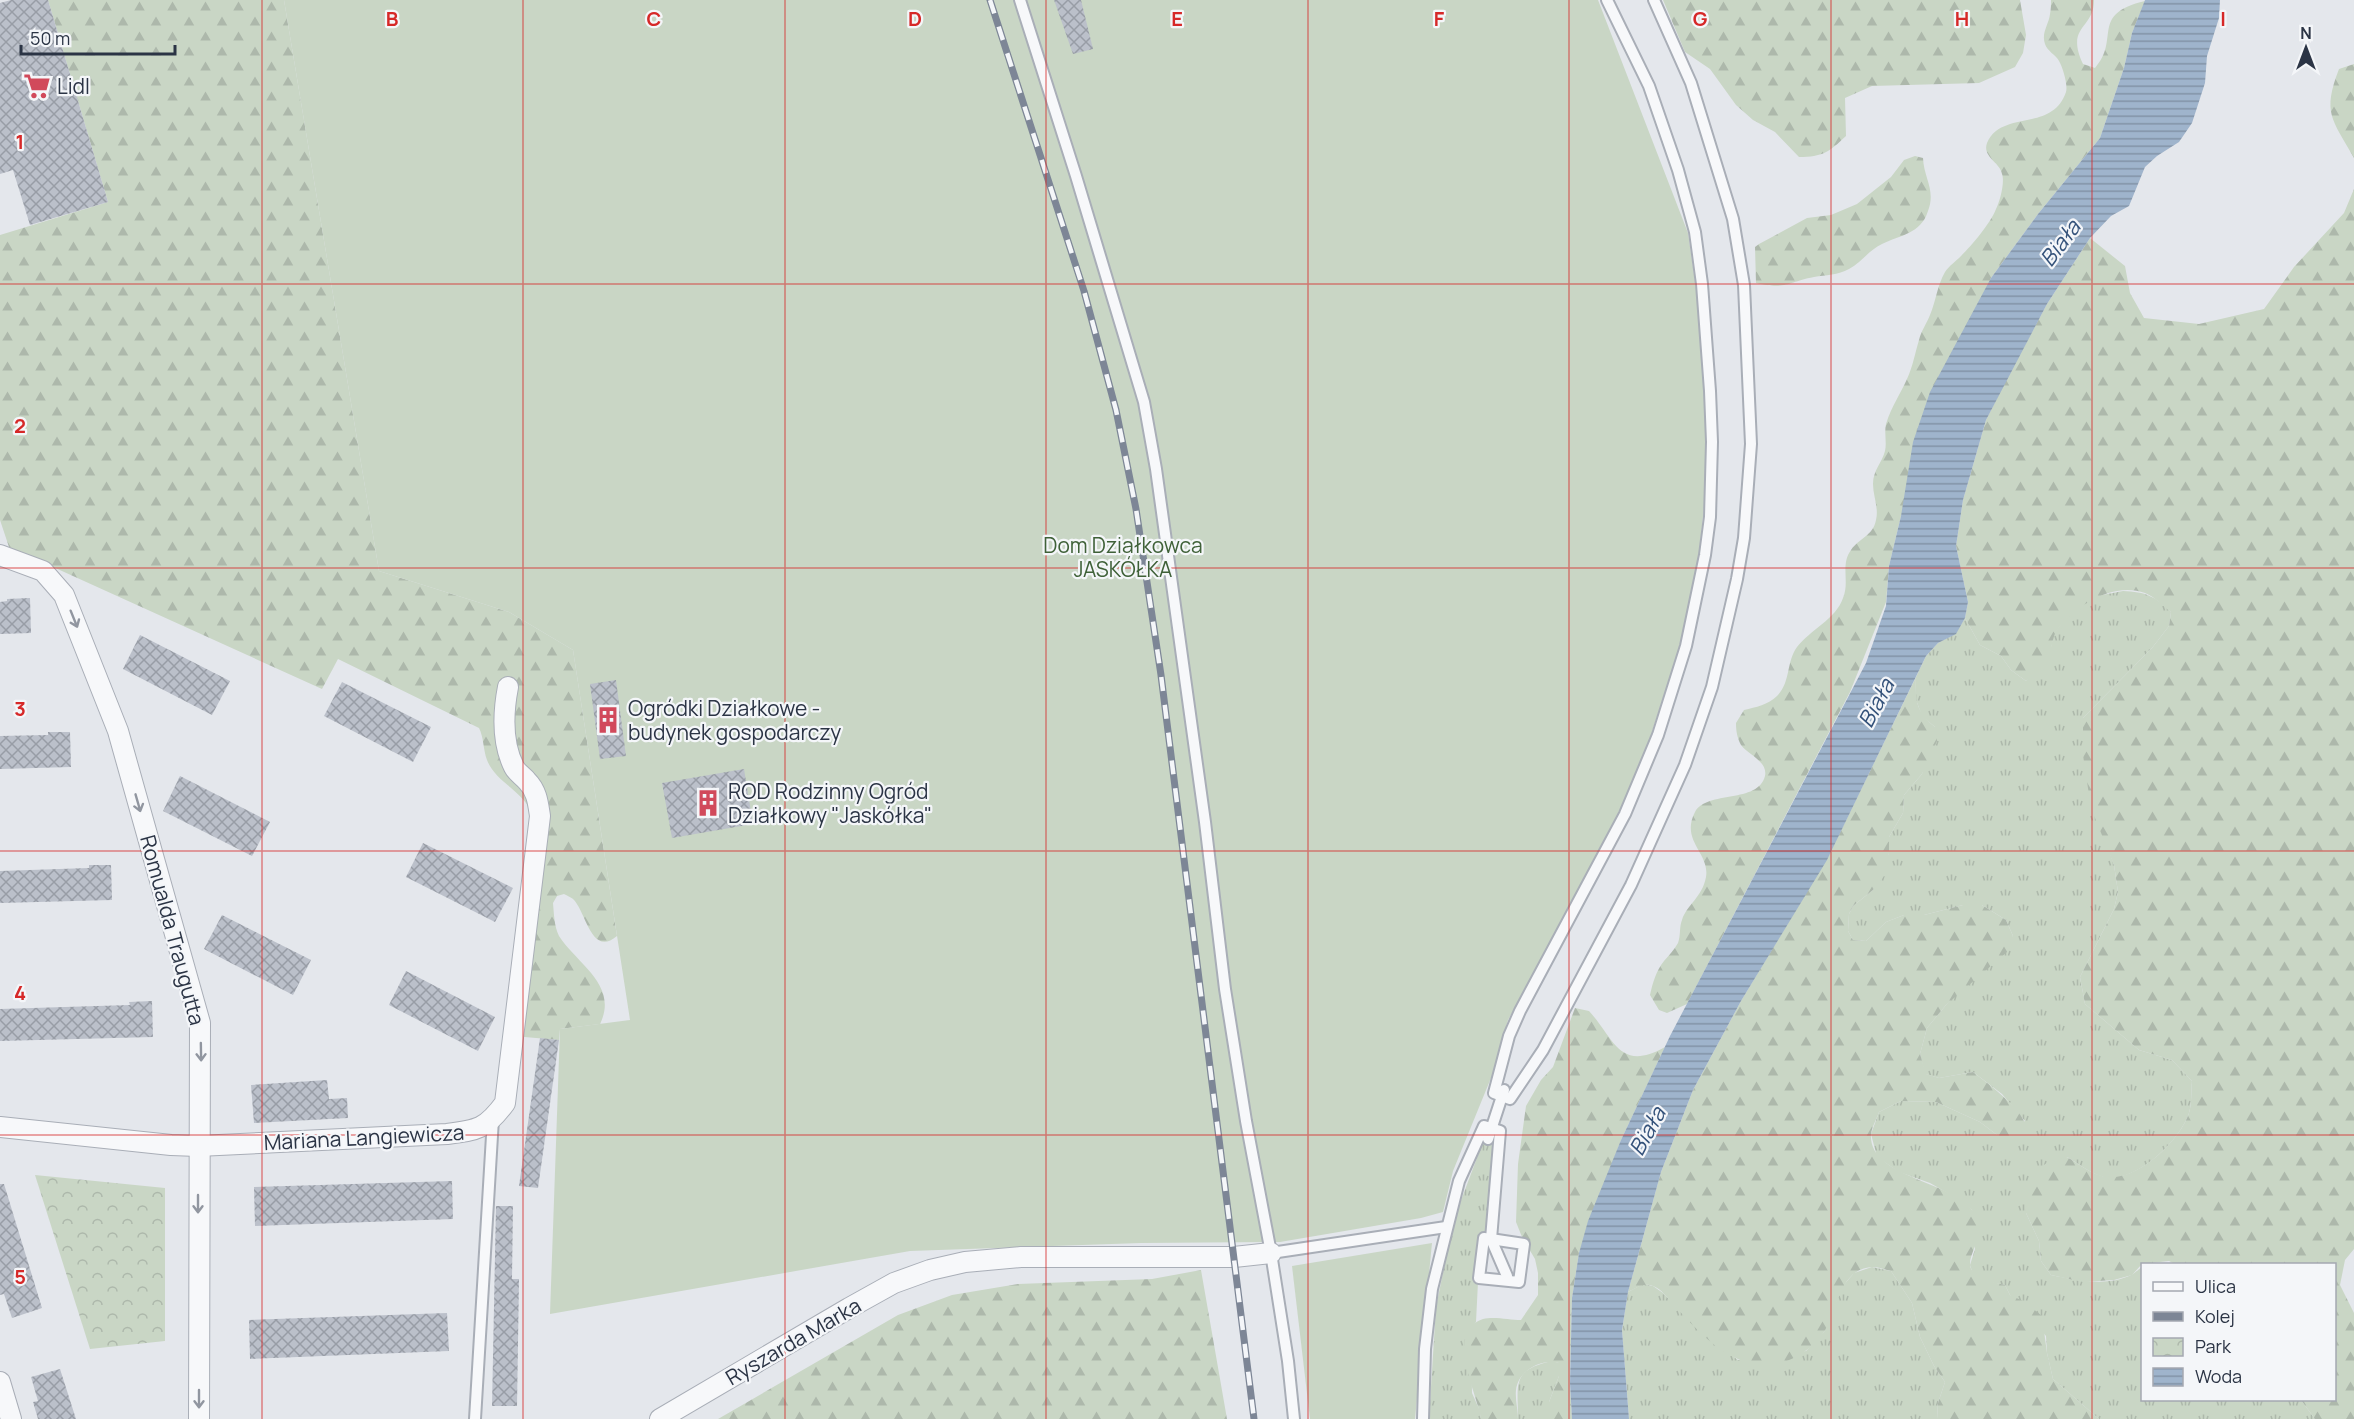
<svg xmlns="http://www.w3.org/2000/svg" width="2354" height="1419" viewBox="0 0 2354 1419" font-family="Manrope,sans-serif">
<style>
.grass{fill:url(#grass-tufts)}
.forest{fill:url(#forest-firs)}
.park{fill:url(#park-crowns)}
.garden{fill:#c9d6c5}
.water{fill:url(#water-rules)}
.building{fill:url(#building-cross-hatch)}
.lines{fill:none;stroke-linecap:round;stroke-linejoin:round}
.service-casing{stroke:#a9aeb7;stroke-width:14}
.minor-casing{stroke:#a9aeb7;stroke-width:22}
.service{stroke:#f7f8fa;stroke-width:10}
.minor{stroke:#f7f8fa;stroke-width:20}
.rail-casing{stroke:#7d8696;stroke-width:7}
.rail{stroke:#f4f6f9;stroke-width:4.5;stroke-dasharray:14;stroke-linecap:butt}
.oneway{stroke:#9196a0}
.grid{fill:none;stroke:#d62828;stroke-width:1.5;stroke-opacity:0.55}
.labels{text-anchor:middle;dominant-baseline:central;stroke-width:4.5;stroke-linejoin:round;paint-order:stroke}
.poi-label{font-size:21px;fill:#2b3445;stroke:#f4f6f9;text-anchor:start}
.park-label{font-size:21px;fill:#3f6138;stroke:#f4f6f9}
.street-label{font-size:21px;fill:#2b3445;stroke:#f4f6f9}
.water-label{font-size:22px;font-style:italic;fill:#34527a;stroke:#f4f6f9}
.grid-label{font-size:20px;text-anchor:middle;font-weight:bold;fill:#d62828;stroke:#f4f6f9;stroke-width:4.5;stroke-linejoin:round;paint-order:stroke}
</style>
<defs>
<pattern id="grass-tufts" width="24" height="20" patternUnits="userSpaceOnUse" patternTransform="scale(1.5)"><rect width="24" height="20" fill="#c9d6c5"/><path d="M3 7l-1-3M5 7V3M7 7l1-3M15 17l-1-3M17 17v-4M19 17l1-3" fill="none" stroke="#adb8ab"/></pattern>
<pattern id="forest-firs" width="22" height="20" patternUnits="userSpaceOnUse" patternTransform="scale(1.5)"><rect width="22" height="20" fill="#c9d6c5"/><path d="M5 1l3.5 6h-7zM16 11l3.5 6h-7z" fill="#adb8ab"/></pattern>
<pattern id="park-crowns" width="20" height="18" patternUnits="userSpaceOnUse" patternTransform="scale(1.5)"><rect width="20" height="18" fill="#c9d6c5"/><path d="M2 6a3 3 0 1 1 6 0M12 15a3 3 0 1 1 6 0" fill="none" stroke="#adb8ab"/></pattern>
<pattern id="water-rules" width="6" height="5" patternUnits="userSpaceOnUse" patternTransform="scale(1.5)"><rect width="6" height="5" fill="#9fb4cc"/><path d="M0 2.5h6" fill="none" stroke="#8293a7"/></pattern>
<pattern id="building-cross-hatch" width="8" height="8" patternUnits="userSpaceOnUse" patternTransform="scale(1.5)"><rect width="8" height="8" fill="#bbc0ca"/><path d="M0 0l8 8M0 8l8-8" fill="none" stroke="#989da6"/></pattern>
</defs>
<rect width="100%" height="100%" fill="#e4e7ec"/>
<g class="grass">
<path d="M2123 591C2146 592 2155 596 2171 612L2169 626 2152 648 2083 718 2105 839 2114 865 2118 892 2114 909 2080 977 2085 1004 2139 1050 2172 1060 2192 1081C2191 1091 2192 1103 2189 1113 2180 1140 2140 1179 2109 1178 2095 1177 2079 1164 2067 1157L2026 1213 2039 1241 2041 1261 2051 1275C2076 1280 2107 1287 2131 1275 2135 1273 2139 1269 2142 1267V1400H2301L2315 1419H2099L2053 1379 2047 1353 2046 1336 2010 1295 2005 1285 1984 1281 1973 1274 1970 1265 1975 1249 1972 1210 1958 1199 1930 1183 1899 1172 1877 1157 1871 1134 1879 1112 1901 1101 1936 1102 1980 1122 1997 1135 2025 1121 2002 1094 1973 1072 1939 1078 1925 1074 1920 1054 1927 1028 1946 1005 2013 936 2006 920 1982 905H1963L1924 915H1904L1886 922 1866 941 1853 940 1848 931 1849 914 1853 906 1873 890 1889 853V837L1903 813 1904 795 1922 774 1935 727 1922 716 1915 697 1916 677 1926 656 1938 643 1955 634 1965 618 1980 645 2001 656 2011 670 2026 681 2051 647 2054 633 2070 613 2097 596Z"/>
<polygon points="1486,1134 1495,1136 1488,1218 1478,1282 1476,1322 1471,1329 1472,1393 1480,1411 1481,1419 1429,1419 1436,1307 1454,1219"/>
<polygon points="1872,1267 1891,1271 1912,1303 1920,1337 1934,1366 1945,1382 1938,1403 1937,1419 1629,1419 1622,1330 1628,1292 1643,1284 1653,1286 1663,1293 1702,1333 1738,1360 1806,1351 1824,1332 1842,1287 1854,1273"/>
<path d="M1552 1361 1559 1363V1376L1549 1402V1419H1518C1518 1384 1511 1370 1552 1361Z"/>
</g>
<g class="forest">
<path d="M48 0H284L379 571 509 612 573 650 617 936C591 958 586 911 573 899 572 898 566 895 564 894L557 896 553 903C554 913 554 926 559 936 577 964 619 985 600 1024L560 1029 559 1040 513 1036 538 836C536 828 534 817 530 809 519 789 495 781 487 760 483 749 484 738 479 728L338 659 322 689 9 547 0 520V235L108 202Z"/>
<path d="M1663 0H2020L2026 35 2023 53 2015 67 1979 83 1872 86 1845 98 1846 136C1829 152 1823 157 1799 157L1775 132 1753 120 1736 105 1710 69 1685 52Z"/>
<path d="M2051 0H2094C2094 30 2065 25 2083 64L2095 68C2121 39 2089 14 2145 1L2132 33 2124 68 2100 138 2038 214 1991 278 1901 516 1889 566 1886 602 1850 692 1687 1004 1667 1013 1659 1010 1650 995C1653 982 1656 971 1664 961 1669 955 1674 950 1678 943 1681 935 1679 927 1682 920 1687 904 1702 898 1706 877 1710 853 1680 841 1695 812 1707 790 1758 804 1765 776 1768 761 1748 755 1741 745 1737 738 1736 730 1736 723L1744 710C1756 707 1768 705 1777 696 1791 682 1786 662 1797 647 1810 630 1836 619 1843 598 1850 582 1840 565 1851 550 1859 538 1873 536 1876 520 1879 508 1873 496 1873 484 1873 470 1882 463 1885 451 1887 442 1884 433 1886 424 1892 405 1900 395 1907 379 1913 366 1915 353 1919 340 1921 331 1927 323 1930 315 1936 301 1937 286 1945 272 1949 266 1956 261 1961 256 1972 245 1990 224 1996 209 2000 201 2005 182 2002 174 2000 162 1982 157 1987 143 2002 109 2052 133 2066 92 2068 85 2063 68 2059 61 2056 55 2047 51 2045 44 2041 33 2049 24 2050 14 2051 9 2051 4 2051 0Z"/>
<path d="M2354 64V165V158C2332 119 2322 113 2339 69Z"/>
<path d="M1915 156 1923 158C1924 179 1936 190 1928 211 1921 234 1900 235 1882 244 1869 250 1862 262 1849 269 1838 275 1826 275 1814 277 1787 282 1787 290 1756 283L1755 247 1759 244 1807 218 1831 215 1857 204 1891 177 1904 160Z"/>
<path d="M2354 189V1249L2345 1260 2340 1285 2354 1313V1419H2315L2301 1400H2334V1264H2175L2169 1261 2142 1264 2132 1275 2114 1280 2083 1282 2051 1275 2041 1261 2039 1241 2026 1213V1188L2031 1174 2051 1160 2067 1157C2079 1164 2095 1177 2109 1177 2140 1179 2180 1140 2189 1113 2192 1103 2191 1091 2192 1081L2172 1060 2139 1050 2085 1004 2080 977 2114 909 2118 892 2114 865 2091 808 2083 755V718L2152 648 2169 626 2171 612C2163 606 2155 597 2145 593 2113 581 2075 606 2057 630 2053 636 2053 642 2051 648 2046 661 2037 671 2026 681L2011 670 2001 656 1980 645 1965 618 1968 602 1956 546 1963 500 1986 420 2007 378 2047 304 2090 238 2125 266 2130 293 2144 318 2199 324 2264 309 2294 267 2344 213Z"/>
<path d="M1916 677C1915 701 1916 711 1935 727L1937 741 1922 774 1904 795 1903 813 1889 837V853L1884 876 1873 890 1853 906 1849 914 1848 931 1853 940 1866 941 1886 922 1904 915H1924L1963 905H1982L2006 920 2013 936 2007 952 1946 1005 1927 1028 1920 1054 1926 1074 1939 1078 1973 1072C1987 1083 2028 1112 2027 1132 2027 1137 2023 1139 2019 1142L1997 1135 1980 1122 1936 1102 1901 1101 1879 1112C1877 1118 1872 1127 1871 1134 1868 1177 1949 1180 1972 1210 1999 1246 1933 1270 2005 1285L2010 1295 2023 1301 2042 1316 2047 1353 2053 1379 2099 1419H1937L1938 1403 1945 1382 1934 1366 1920 1337 1912 1303 1891 1271C1886 1270 1879 1267 1873 1267 1839 1268 1838 1310 1824 1332 1812 1350 1788 1365 1766 1365 1727 1365 1698 1331 1673 1304 1667 1298 1662 1289 1653 1286 1644 1282 1636 1288 1628 1292L1661 1172 1693 1090 1741 1001 1829 855Z"/>
<path d="M1575 1008 1589 1011C1614 1038 1619 1073 1665 1047L1621 1140 1579 1253 1572 1298 1570 1383 1572 1419H1549V1402L1559 1376V1363C1541 1358 1518 1371 1516 1390 1515 1399 1518 1410 1518 1419H1481C1478 1395 1444 1332 1483 1319 1494 1316 1510 1320 1521 1320L1538 1295V1273L1535 1259 1522 1237 1516 1222 1518 1164 1526 1106 1541 1080 1553 1067Z"/>
<polygon points="1201,1270 1227,1419 718,1419 898,1315 952,1295 1018,1284 1152,1279"/>
</g>
<polygon class="park" points="35,1175 165,1188 165,1341 90,1349"/>
<g class="garden">
<polygon points="284,0 1598,0 1688,233 1697,295 1705,408 1705,498 1699,553 1680,646 1643,759 1609,834 1508,1020 1493,1073 1453,1171 1443,1212 1421,1218 1280,1242 1141,1243 910,1251 550,1314 560,1029 630,1020 573,650 509,612 379,571"/>
<polygon points="1432,1243 1415,1419 1310,1419 1292,1266"/>
</g>
<polygon class="water" points="2145,0 2220,0 2219,18 2207,56 2205,83 2192,123 2179,142 2157,156 2145,167 2129,206 2111,216 2090,238 2047,304 1986,420 1963,500 1956,546 1968,602 1965,618 1956,634 1938,643 1926,656 1827,860 1741,1001 1693,1090 1661,1172 1628,1292 1622,1330 1629,1419 1572,1419 1570,1383 1572,1298 1579,1253 1588,1221 1621,1140 1670,1036 1866,663 1886,606 1889,566 1901,516 1913,442 1930,392 1991,278 2038,214 2100,138 2124,68 2132,33"/>
<g class="building">
<polygon points="11,0 48,0 108,202 30,225 13,170 0,174 0,3"/>
<polygon points="1054,0 1081,0 1093,49 1073,54"/>
<polygon points="30,598 31,633 0,634 0,602 7,601 7,599"/>
<polygon points="140,635 230,681 212,715 123,669"/>
<polygon points="616,680 626,756 600,759 590,684"/>
<polygon points="342,682 431,727 413,762 324,716"/>
<polygon points="48,732 70,732 71,767 0,769 0,736 48,735"/>
<polygon points="744,769 753,824 672,838 662,783"/>
<polygon points="180,776 270,822 252,856 163,811"/>
<polygon points="423,843 513,888 495,922 406,877"/>
<polygon points="89,865 111,865 112,900 0,903 0,871 89,868"/>
<polygon points="222,915 311,960 293,995 204,949"/>
<polygon points="406,971 495,1017 478,1051 389,1005"/>
<polygon points="152,1001 153,1037 0,1041 0,1009 130,1005 129,1002"/>
<polygon points="540,1038 559,1040 538,1188 519,1186"/>
<polygon points="327,1080 329,1099 347,1098 348,1118 254,1123 251,1085"/>
<polygon points="452,1181 453,1219 255,1226 254,1187"/>
<polygon points="0,1184 4,1184 42,1308 12,1318 4,1294 0,1295"/>
<polygon points="496,1206 513,1206 512,1279 519,1279 517,1406 492,1406"/>
<polygon points="447,1313 449,1351 250,1359 249,1320"/>
<polygon points="60,1369 76,1419 38,1419 33,1402 38,1401 31,1377"/>
</g>
<g class="lines">
<defs>
<g id="service">
<polyline points="1020,0 1076,176 1144,402 1156,469 1205,822 1225,989 1246,1121 1271,1253 1288,1361 1294,1419"/>
<polyline points="1607,0 1649,86 1678,170 1695,232 1702,284 1710,391 1712,442 1710,517 1705,555 1686,646 1658,735 1625,814 1520,1011 1509,1036 1494,1093 1510,1099 1543,1050 1631,885 1685,765 1712,687 1737,579 1744,538 1751,444 1744,285 1733,219 1691,83 1654,0"/>
<polyline points="1488,1139 1504,1090"/>
<polygon points="1484,1238 1524,1244 1519,1282 1479,1278"/>
<polyline points="1271,1253 1446,1227"/>
<polyline points="475,1419 493,1119"/>
<polyline points="1423,1419 1425,1349 1432,1289 1459,1181 1484,1126 1500,1131 1491,1239 1507,1276"/>
</g>
<g id="minor">
<polyline points="0,555 43,571 64,595 118,731 200,1023 199,1419"/>
<path d="M0 1127 171 1145 198 1146 447 1134C478 1130 486 1129 505 1103L540 816C538 803 537 791 527 781 523 776 517 773 514 767 502 743 503 713 508 687"/>
<polyline points="0,1382 11,1419"/>
<polyline points="660,1419 849,1308 894,1283 930,1270 965,1262 1021,1257 1234,1257 1271,1253"/>
</g>
</defs>
<use href="#service" class="service-casing"/>
<use href="#minor" class="minor-casing"/>
<use href="#service" class="service"/>
<use href="#minor" class="minor"/>
<defs>
<polyline id="rail" points="990,0 1084,291 1116,410 1136,509 1161,675 1254,1419"/>
</defs>
<use href="#rail" class="rail-casing"/>
<use href="#rail" class="rail"/>
</g>
<defs><path id="oneway-shaft" d="M-6 0H5M1.5-3L5.5 0L1.5 3" fill="none" stroke-width="1.6" stroke-linecap="round" stroke-linejoin="round" transform="scale(1.5)"/></defs>
<g class="oneway">
<use href="#oneway-shaft" transform="translate(74 619) rotate(68)"/>
<use href="#oneway-shaft" transform="translate(138 803) rotate(74)"/>
<use href="#oneway-shaft" transform="translate(201 1052) rotate(89)"/>
<use href="#oneway-shaft" transform="translate(198 1204) rotate(90)"/>
<use href="#oneway-shaft" transform="translate(199 1399) rotate(90)"/>
</g>
<path class="grid" d="M262 0V1419M523 0V1419M785 0V1419M1046 0V1419M1308 0V1419M1569 0V1419M1831 0V1419M2092 0V1419M0 284H2354M0 568H2354M0 851H2354M0 1135H2354"/>
<defs>
<symbol id="supermarket-bare" viewBox="-9 -9 18 18"><path d="M-6-5.5h2.5l.6 2H6L4.5 2H-2.5L-4.4-4H-6ZM-1.5 3.2a1.3 1.3 0 1 0 .1 0ZM3 3.2a1.3 1.3 0 1 0 .1 0Z" fill="#d1495b" stroke="#f4f6f9" stroke-width="2.5" paint-order="stroke"/></symbol>
<symbol id="building-bare" viewBox="-9 -9 18 18"><path d="M-4-6H4V6H1V3H-1V6H-4ZM-2.5-4.3h1.7v1.8h-1.7ZM.8-4.3h1.7v1.8H.8ZM-2.5-1h1.7V.8h-1.7ZM.8-1h1.7V.8H.8Z" fill="#d1495b" stroke="#f4f6f9" stroke-width="2.5" paint-order="stroke"/></symbol>
</defs>
<g fill-rule="evenodd">
<use href="#supermarket-bare" x="18" y="67" width="38" height="38"/>
<use href="#building-bare" x="589" y="701" width="38" height="38"/>
<use href="#building-bare" x="689" y="784" width="38" height="38"/>
</g>
<g class="labels">
<g class="poi-label">
<text x="57" y="86">Lidl</text>
<text x="628" y="708">Ogródki Działkowe -<tspan x="628" dy="24">budynek gospodarczy</tspan></text>
<text x="728" y="791">ROD Rodzinny Ogród<tspan x="728" dy="24">Działkowy "Jaskółka"</tspan></text>
</g>
<g class="park-label">
<text x="1123" y="545">Dom Działkowca<tspan x="1123" dy="24">JASKÓŁKA</tspan></text>
</g>
<g class="street-label">
<text transform="translate(173 930) rotate(75)">Romualda Traugutta</text>
<text transform="translate(364 1137) rotate(-3)">Mariana Langiewicza</text>
<text transform="translate(793 1341) rotate(-30)">Ryszarda Marka</text>
</g>
<g class="water-label">
<text transform="translate(2060 243) rotate(-53)">Biała</text>
<text transform="translate(1876 703) rotate(-62)">Biała</text>
<text transform="translate(1647 1131) rotate(-61)">Biała</text>
</g>
</g>
<g class="grid-label">
<text x="392" y="26">B</text>
<text x="654" y="26">C</text>
<text x="915" y="26">D</text>
<text x="1177" y="26">E</text>
<text x="1439" y="26">F</text>
<text x="1700" y="26">G</text>
<text x="1962" y="26">H</text>
<text x="2223" y="26">I</text>
<text x="20" y="149">1</text>
<text x="20" y="433">2</text>
<text x="20" y="716">3</text>
<text x="20" y="1000">4</text>
<text x="20" y="1284">5</text>
</g>
<rect x="2141" y="1263" width="195" height="138" fill="#f4f6f9" stroke="#a4a8b1" stroke-width="1.5"/>
<rect x="2153" y="1282" width="30" height="9" fill="#f7f8fa" stroke="#a4a8b1" stroke-width="1.5"/>
<text x="2195" y="1293" font-size="18" fill="#2b3445">Ulica</text>
<rect x="2153" y="1312" width="30" height="9" fill="#7d8696" stroke="#a4a8b1" stroke-width="1.5"/>
<text x="2195" y="1323" font-size="18" fill="#2b3445">Kolej</text>
<rect x="2153" y="1338" width="30" height="18" fill="url(#park-crowns)" stroke="#a4a8b1" stroke-width="1.5"/>
<text x="2195" y="1353" font-size="18" fill="#2b3445">Park</text>
<rect x="2153" y="1368" width="30" height="18" fill="url(#water-rules)" stroke="#a4a8b1" stroke-width="1.5"/>
<text x="2195" y="1383" font-size="18" fill="#2b3445">Woda</text>
<g transform="translate(2306 48)" stroke="#f4f6f9" stroke-width="4.5" paint-order="stroke">
<path d="M0-4.5L10 22L0 15L-10 22Z" fill="#2b3445"/>
<text y="-9" font-size="16" font-weight="bold" text-anchor="middle" fill="#2b3445">N</text>
</g>
<path d="M21 45v9h154v-9" fill="none" stroke="#2b3445" stroke-width="3"/>
<text x="30" y="45" font-size="18" fill="#2b3445" stroke="#f4f6f9" stroke-width="4.5" paint-order="stroke">50 m</text>
</svg>
